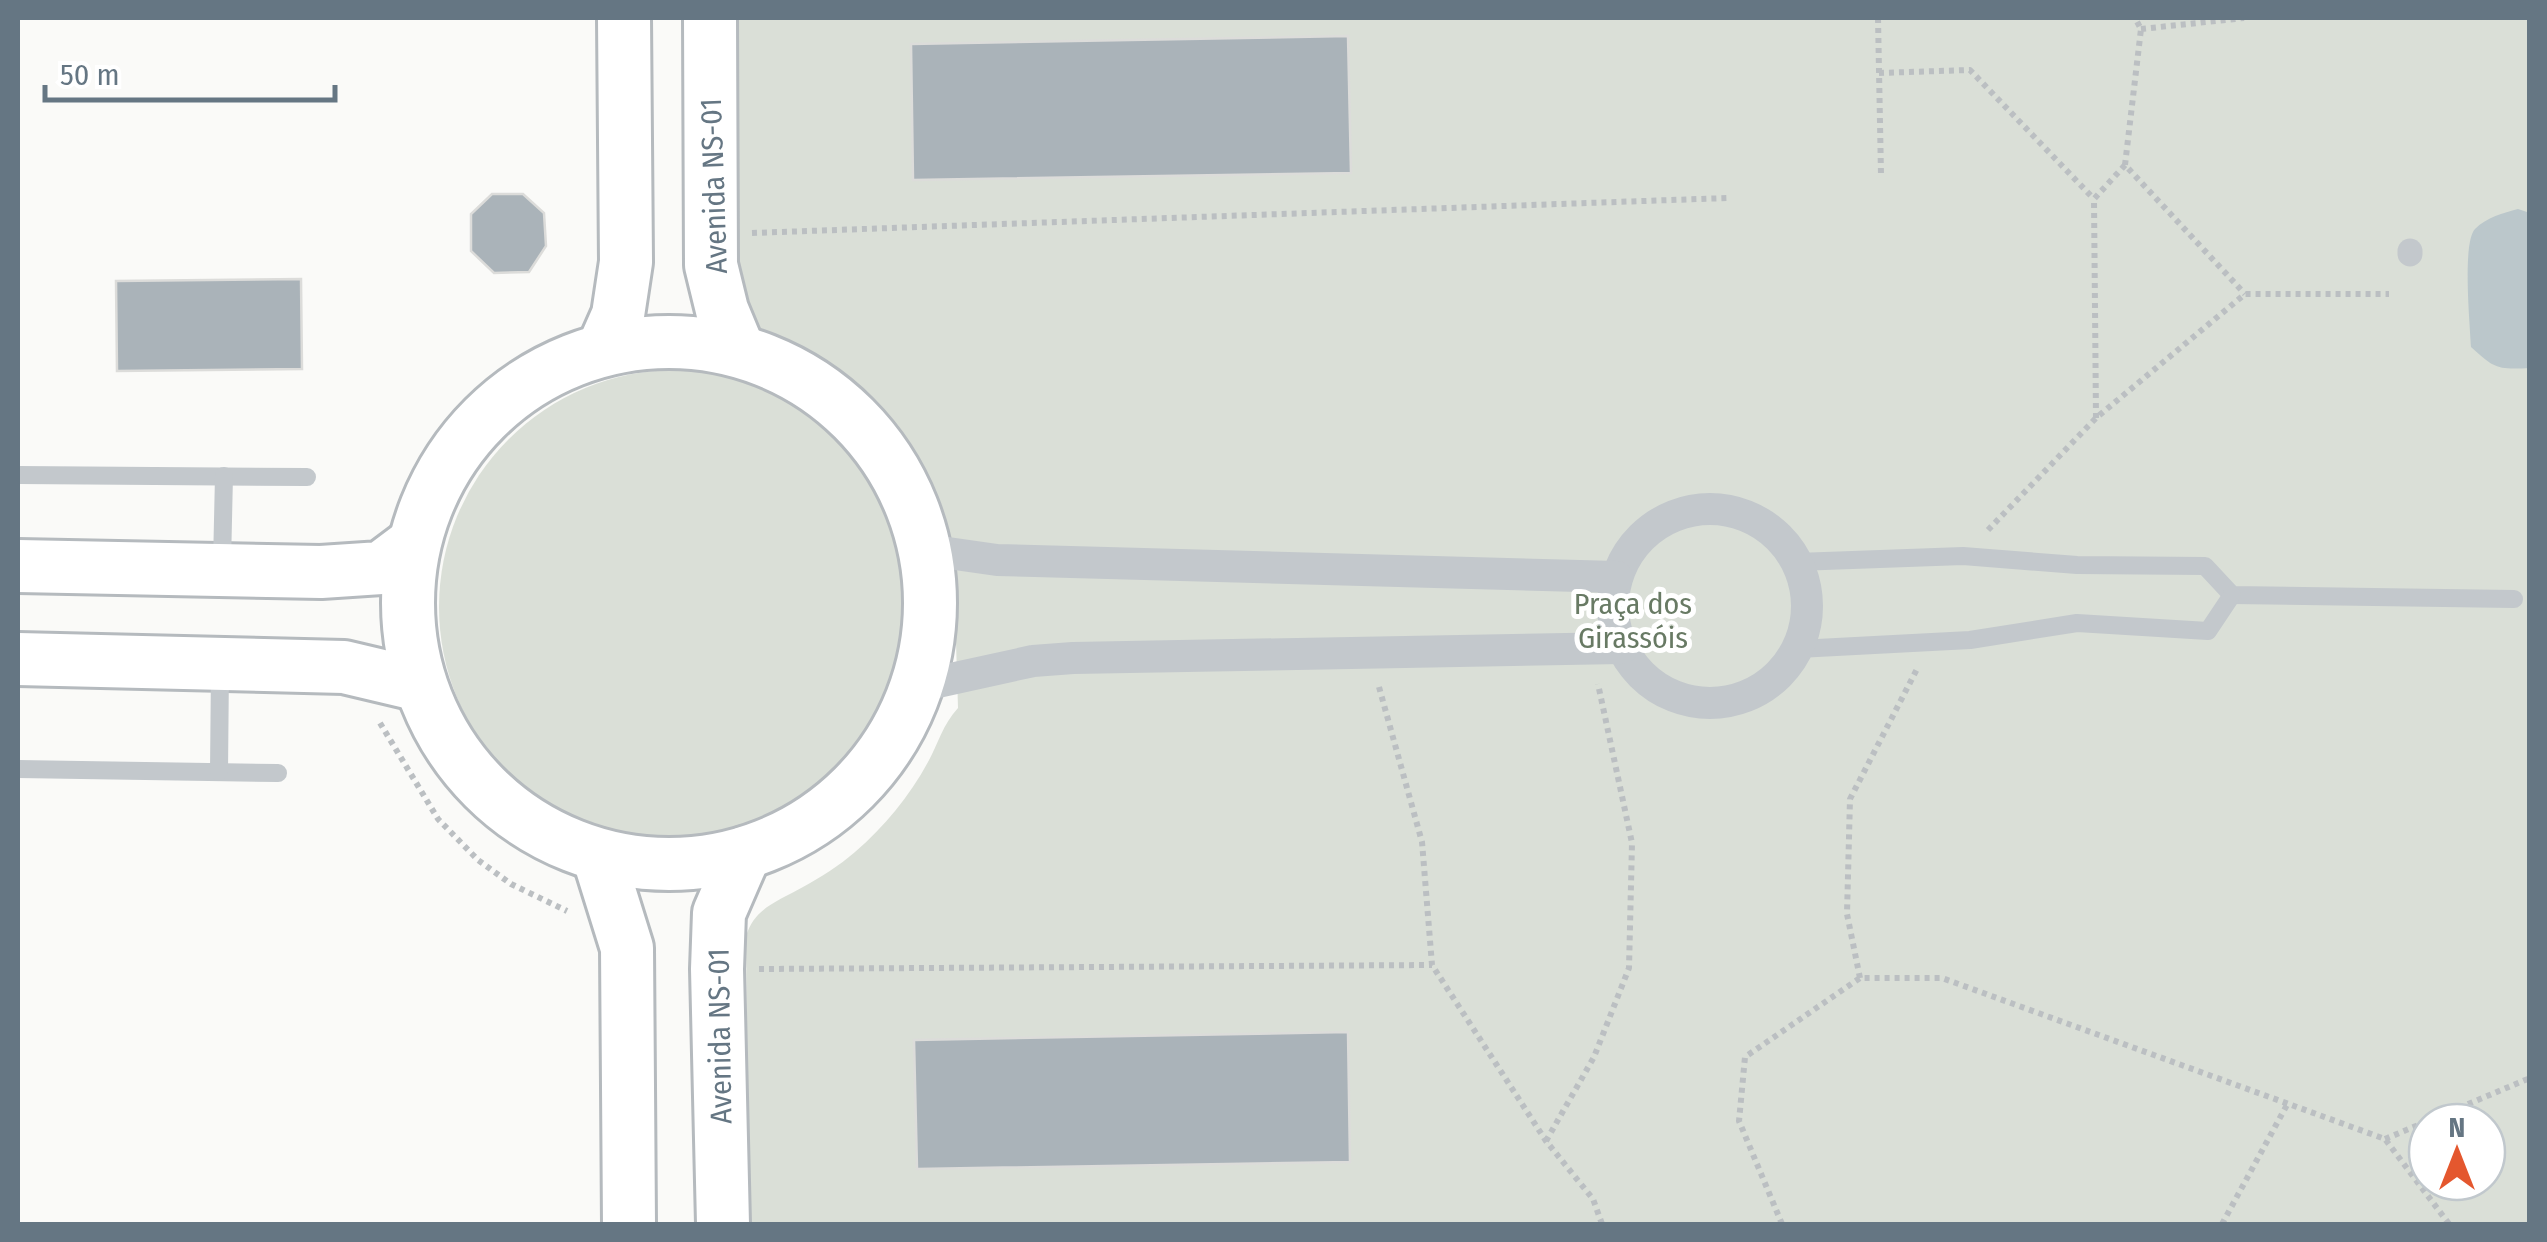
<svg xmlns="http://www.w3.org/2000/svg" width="2547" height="1242" viewBox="0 0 2547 1242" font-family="'Fira Sans Condensed',sans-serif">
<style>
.green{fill:#dadfd7;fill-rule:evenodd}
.water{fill:#bbc7cb}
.building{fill:#aab3b9;stroke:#dcdcda;stroke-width:2.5}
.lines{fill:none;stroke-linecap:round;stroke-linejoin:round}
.primary-casing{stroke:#b5babe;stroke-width:58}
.path{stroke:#bbbfc2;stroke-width:6;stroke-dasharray:5 5;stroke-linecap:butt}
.service{stroke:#c3c8cc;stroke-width:18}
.pedestrian{stroke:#c3c8cc;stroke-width:25}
.minor{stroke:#c3c8cc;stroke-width:32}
.primary{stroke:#fff;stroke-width:52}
.labels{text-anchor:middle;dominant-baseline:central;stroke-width:10;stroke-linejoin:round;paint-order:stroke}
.street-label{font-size:30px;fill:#657683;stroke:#fff}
.park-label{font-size:30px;fill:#687a64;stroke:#fff}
</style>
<rect width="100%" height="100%" fill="#fafaf8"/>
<g class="green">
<path d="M737 18H2529V1224H748L746 936C755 907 779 901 803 887 821 877 839 866 855 852 884 827 909 797 928 762 938 744 943 724 958 708L953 543 941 526 916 471 882 430 824 383 759 348 739 298ZM2427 1122H2487V1182H2427Z"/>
<circle cx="676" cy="607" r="237"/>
</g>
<path class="water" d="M2518 209 2530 213V368C2497 370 2494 368 2471 347 2470 324 2462 243 2475 229 2487 217 2503 213 2518 209Z"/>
<g class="building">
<polygon points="1348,36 1351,173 913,180 911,44"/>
<polygon points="492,194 523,194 544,213 546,246 529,272 494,273 471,251 471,214"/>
<polygon points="301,279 302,369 117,371 116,281"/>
<polygon points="1348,1032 1350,1162 917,1169 914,1040"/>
</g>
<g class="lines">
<defs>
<g id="primary">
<polyline points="710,18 711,265 722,310 739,351"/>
<circle cx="669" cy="603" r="261"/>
<polyline points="603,349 618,315 626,262 624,18"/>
<polyline points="18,566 321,572 381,568 413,544"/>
<polyline points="18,659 344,667 420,685"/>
<polyline points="598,855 627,948 629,1224"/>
<polyline points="723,1224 717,969 719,913 745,853"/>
</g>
</defs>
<use href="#primary" class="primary-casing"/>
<g class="path">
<polyline points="1878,18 1881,175"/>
<polyline points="2141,29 2244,18"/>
<polyline points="1879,73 1970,70 2094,199"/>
<polyline points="2125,165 2141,29 2135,18"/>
<polyline points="752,233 1727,198"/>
<polyline points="2096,418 2094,199 2125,165 2245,294"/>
<polyline points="1988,530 2096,418 2245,294 2389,294"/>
<polyline points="1379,687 1422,842 1432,965 1546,1141 1593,1199 1602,1224"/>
<polyline points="380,723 438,819 478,860 511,884 567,911"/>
<polyline points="759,969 1432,965"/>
<polyline points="1860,978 1847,914 1850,799 1917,669"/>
<polyline points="2385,1139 2530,1078"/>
<polyline points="1546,1141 1594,1057 1629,968 1632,843 1598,684"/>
<polyline points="1782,1224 1739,1121 1745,1057 1860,978 1942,978 2385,1139 2449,1224"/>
<polyline points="2222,1224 2288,1103"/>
</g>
<g class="service">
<polyline points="18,475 307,477"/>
<polyline points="1797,562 1963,556 2077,565 2205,566 2232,595 2514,599"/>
<polyline points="222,564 224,476"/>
<polyline points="1798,649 1970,640 2077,623 2208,631 2232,595"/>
<polyline points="18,769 278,773"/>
<polyline points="219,772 220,668"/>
</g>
<polyline class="pedestrian" points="2410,251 2410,254"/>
<g class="minor">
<circle cx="1710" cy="606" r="97"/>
<polyline points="927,550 997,560 1617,577"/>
<polyline points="919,686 1033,661 1073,658 1622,648"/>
</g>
<use href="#primary" class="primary"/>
</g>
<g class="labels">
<g class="street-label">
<text transform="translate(714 186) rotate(-92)">Avenida NS-01</text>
<text transform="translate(720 1036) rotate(-91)">Avenida NS-01</text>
</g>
<g class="park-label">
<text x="1633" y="604">Praça dos<tspan x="1633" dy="34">Girassóis</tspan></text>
</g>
</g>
<rect width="2547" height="1242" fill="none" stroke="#657683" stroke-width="40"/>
<g transform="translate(2457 1152)"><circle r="48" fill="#ffffff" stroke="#c1c8cd" stroke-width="2.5"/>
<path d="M0-8L18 38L0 25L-18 38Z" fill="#e4572e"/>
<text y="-15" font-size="28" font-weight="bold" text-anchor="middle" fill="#657683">N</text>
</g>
<path d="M45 85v15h290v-15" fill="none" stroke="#657683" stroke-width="5"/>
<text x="60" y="85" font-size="30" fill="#657683" stroke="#ffffff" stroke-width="8" paint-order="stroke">50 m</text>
</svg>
